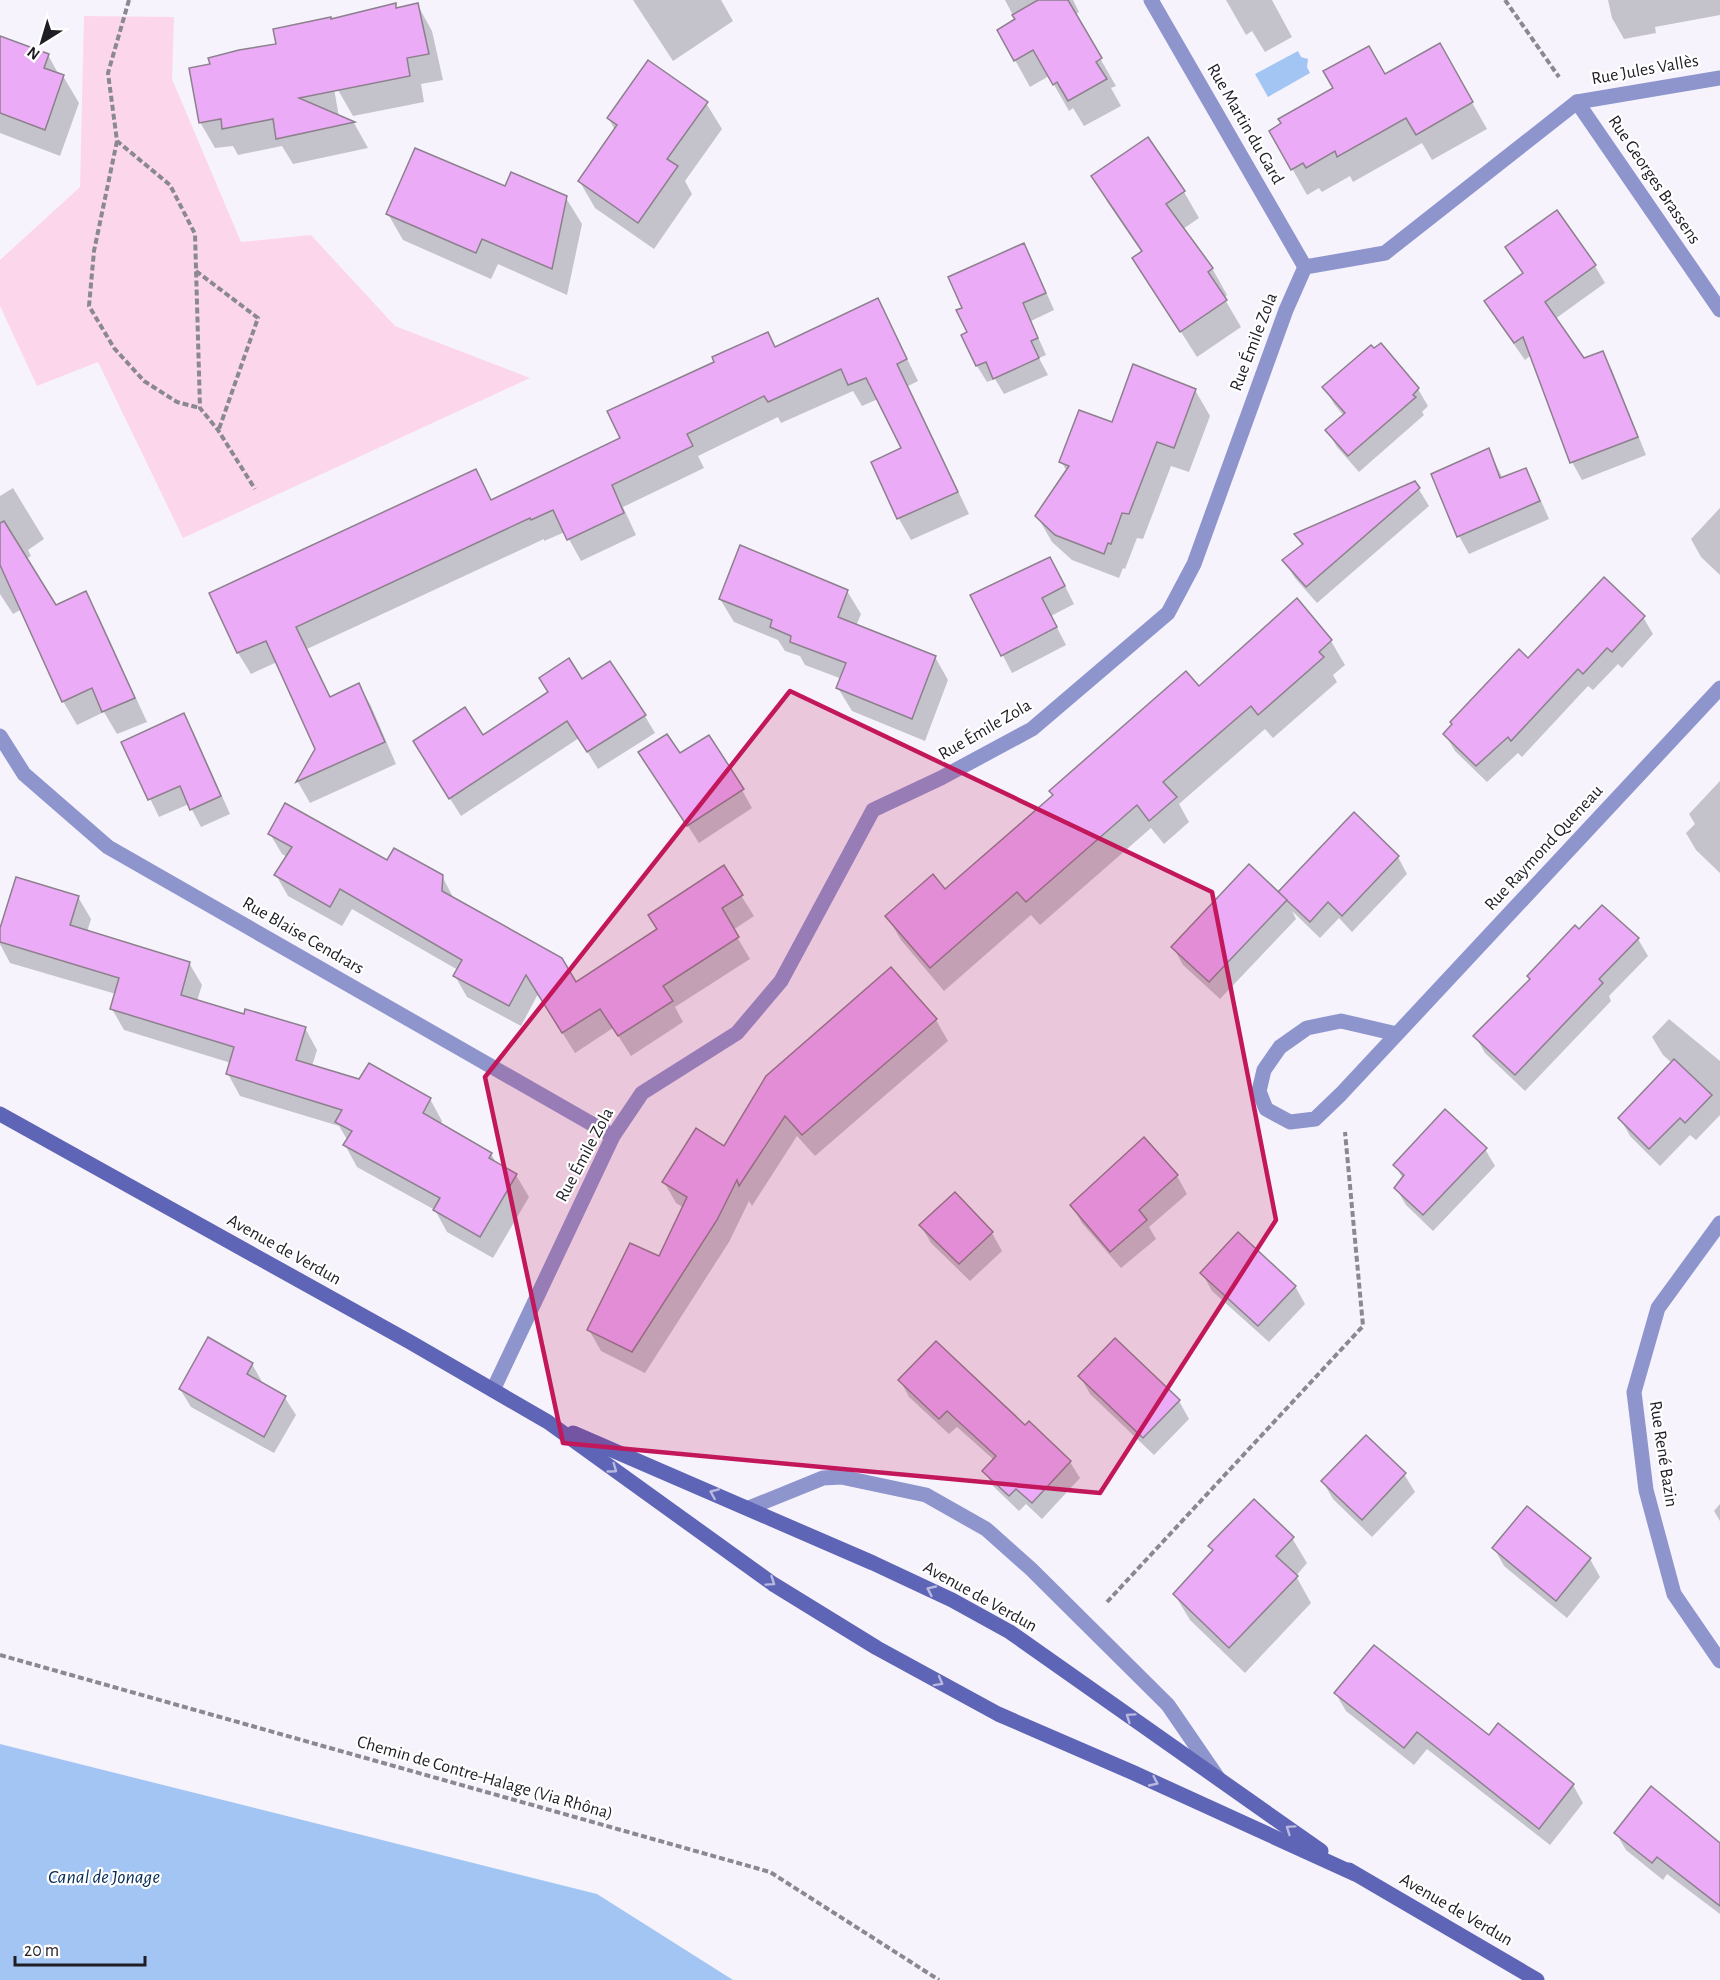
<svg xmlns="http://www.w3.org/2000/svg" width="1720" height="1980" viewBox="0 0 1720 1980" font-family="'Alegreya Sans',sans-serif">
<style>
.green{fill:#fcd7eb}
.water{fill:#a3c5f3}
.shadow{fill:#0003}
.building{fill:#ecabf6;stroke:#8c808d;stroke-width:1.5}
.lines{fill:none;stroke-linecap:round;stroke-linejoin:round}
.path{stroke:#8a8890;stroke-width:4;stroke-dasharray:6 3;stroke-linecap:butt}
.service{stroke:#8e95cd;stroke-width:15}
.minor{stroke:#8e95cd;stroke-width:15}
.secondary{stroke:#5f65b6;stroke-width:15}
.oneway{stroke:#b7bade}
.marked{fill:#c2185b;fill-opacity:0.2;stroke:#c2185b;stroke-width:4.5;stroke-linejoin:round}
.labels{text-anchor:middle;dominant-baseline:central;stroke-width:4.5;stroke-linejoin:round;paint-order:stroke}
.street-label{font-size:18px;fill:#201e25;stroke:#fff}
.water-label{font-size:20px;font-style:italic;fill:#032957;stroke:#fff}
</style>
<rect width="100%" height="100%" fill="#f6f3fd"/>
<polygon class="green" points="84,16 174,17 172,79 241,242 311,235 395,326 530,378 183,538 98,362 37,386 0,306 0,260 80,187"/>
<g class="water">
<polygon points="1298,51 1301,57 1308,59 1307,67 1310,73 1268,97 1255,74"/>
<polygon points="0,1744 597,1894 733,1980 0,1980"/>
</g>
<g class="shadow">
<polygon points="633,0 721,0 733,21 673,61"/>
<polygon points="1005,0 1073,0 1079,12 1075,15 1116,86 1111,88 1121,106 1084,126 1073,108 1069,111 1049,76 1030,87 1015,60 1016,21"/>
<polygon points="1226,0 1272,0 1292,37 1265,52 1252,31 1246,35"/>
<polygon points="1608,0 1720,0 1720,15 1655,27 1656,33 1624,39 1612,18"/>
<polygon points="417,4 432,31 443,80 421,84 424,102 353,116 338,90 395,5 397,9"/>
<polygon points="327,49 339,117 354,123 368,148 293,164 282,146 238,155 233,146 215,148 200,122 212,65"/>
<polygon points="0,51 48,55 59,75 63,76 79,103 60,156 0,133"/>
<polygon points="1454,71 1487,129 1432,160 1422,143 1353,182 1350,176 1322,192 1319,188 1307,195 1271,131"/>
<polygon points="706,103 722,129 685,181 692,194 654,249 595,208 580,182 615,130 609,119"/>
<polygon points="1093,177 1184,192 1199,218 1183,229 1212,268 1227,295 1224,298 1241,327 1197,357 1134,258 1142,253 1108,203"/>
<polygon points="506,188 566,198 582,224 567,295 498,264 491,279 403,240 388,214"/>
<polygon points="1024,245 1033,262 1054,310 1031,321 1046,355 1039,358 1048,375 1004,394 995,379 987,382 977,366 963,336 969,333 964,309"/>
<polygon points="1507,248 1595,266 1605,283 1555,319 1583,360 1602,352 1612,370 1646,455 1582,480 1572,462 1531,355 1525,360 1496,319 1486,301 1524,274"/>
<polygon points="878,300 918,381 908,386 969,514 911,540 899,519 873,463 903,449 878,399 862,406 853,391 781,423 778,417 698,456 704,468 623,507 636,535 581,561 565,532 544,541 544,539 307,649 331,698 359,685 371,706 396,764 310,803 298,782 316,749 277,662 251,674 238,653 211,594 476,471 492,501 622,439 776,348"/>
<polygon points="1380,345 1418,389 1428,406 1422,412 1424,415 1359,472 1337,447 1327,430 1344,416 1334,404 1324,387"/>
<polygon points="1195,390 1210,416 1189,472 1171,466 1143,539 1137,538 1125,569 1123,568 1119,578 1072,560 1052,542 1037,516 1067,472 1061,461 1113,424"/>
<polygon points="1489,450 1503,479 1525,470 1535,487 1549,519 1469,554 1459,536"/>
<polygon points="1415,483 1429,506 1317,603 1295,578 1284,560 1302,546 1296,535"/>
<polygon points="13,488 44,539 28,550 31,556 26,559 56,607 85,593 99,617 147,722 117,734 104,712 77,725 63,701 22,609 13,614 0,594 0,496"/>
<polygon points="1720,508 1720,575 1701,557 1691,539"/>
<polygon points="1060,576 1074,604 1051,616 1066,645 1012,673 972,596"/>
<polygon points="847,591 861,614 856,626 935,657 948,680 925,741 852,711 838,688 842,679 805,665 800,656 785,651 778,640 734,622 720,599"/>
<polygon points="1297,600 1331,641 1345,665 1333,675 1337,682 1273,738 1265,729 1179,804 1189,822 1164,844 1151,828 1040,925 1031,915 944,991 901,940 887,916 945,891 1198,688"/>
<polygon points="1643,617 1653,634 1622,668 1618,664 1593,690 1588,686 1522,757 1518,753 1487,782 1455,751 1445,734 1529,660"/>
<polygon points="581,681 645,716 655,733 598,769 579,738 461,816 425,759 482,737 550,693"/>
<polygon points="184,715 194,733 230,814 201,827 189,804 159,817 123,743"/>
<polygon points="640,752 680,755 742,790 752,808 699,843"/>
<polygon points="1720,781 1720,873 1696,850 1686,833 1695,824 1689,814"/>
<polygon points="270,834 442,876 454,899 576,984 658,930 723,867 754,916 733,930 750,959 675,1007 683,1022 631,1056 613,1028 575,1053 538,994 521,1026 467,997 455,976 458,970 352,909 342,926 288,896 276,875 287,857 282,854"/>
<polygon points="1398,857 1407,874 1352,932 1339,918 1320,938 1292,911 1296,919 1220,999 1183,965 1173,947 1283,899"/>
<polygon points="78,897 91,919 87,932 189,963 202,985 197,1001 245,1016 305,1028 317,1050 312,1066 430,1099 442,1121 440,1125 491,1154 497,1164 516,1175 529,1197 493,1258 447,1232 435,1210 357,1167 345,1145 348,1141 339,1126 240,1096 228,1074 231,1063 124,1030 112,1009 116,994 10,963 0,944 0,934"/>
<polygon points="1602,907 1638,939 1648,956 1609,996 1611,1001 1525,1091 1485,1053 1475,1036 1531,981 1528,977 1579,931"/>
<polygon points="1669,1019 1720,1061 1720,1115 1696,1140 1690,1135 1660,1166 1630,1136 1620,1118 1672,1063 1663,1055 1652,1037"/>
<polygon points="936,1020 948,1041 815,1156 797,1136 752,1206 749,1201 729,1242 645,1373 601,1351 589,1330 660,1258 684,1208 676,1203 664,1182 725,1148"/>
<polygon points="1144,1140 1177,1176 1187,1194 1149,1227 1156,1239 1121,1268 1082,1223 1072,1206"/>
<polygon points="1485,1149 1495,1166 1433,1231 1406,1205 1396,1188 1403,1179 1395,1165"/>
<polygon points="921,1226 992,1233 1002,1251 970,1281 931,1243"/>
<polygon points="1202,1273 1295,1286 1305,1304 1269,1342 1212,1291"/>
<polygon points="1115,1341 1179,1401 1189,1419 1154,1455 1090,1394 1080,1376"/>
<polygon points="252,1364 262,1382 261,1384 285,1398 296,1415 274,1453 191,1407 180,1389"/>
<polygon points="900,1380 1025,1427 1029,1423 1070,1462 1080,1478 1042,1519 1026,1504 1019,1511 994,1487 984,1471 994,1460 957,1427 949,1434 909,1397"/>
<polygon points="1404,1474 1415,1492 1372,1537 1333,1499 1323,1482"/>
<polygon points="1720,1504 1720,1521 1714,1511"/>
<polygon points="1292,1538 1307,1563 1296,1576 1311,1603 1245,1673 1190,1620 1175,1595 1213,1552 1210,1546"/>
<polygon points="1494,1548 1590,1559 1600,1577 1567,1618 1504,1566"/>
<polygon points="1336,1694 1489,1737 1498,1726 1573,1785 1583,1803 1550,1845 1427,1749 1414,1765 1346,1711"/>
<polygon points="1616,1833 1720,1844 1720,1914 1667,1874 1663,1880 1626,1850"/>
</g>
<g class="building">
<polygon points="1038,0 1068,0 1102,58 1096,62 1107,79 1068,101 1057,82 1053,85 1033,50 1014,61 997,30 1015,19 1012,15"/>
<polygon points="396,3 396,8 418,3 429,54 407,58 410,76 299,98 355,122 276,139 273,119 222,129 221,119 199,123 189,68 210,64 208,58 239,50 276,44 273,29 331,17 331,19"/>
<polygon points="0,36 49,54 44,68 64,75 45,130 0,113"/>
<polygon points="1440,43 1473,102 1416,135 1406,118 1337,157 1335,151 1306,168 1303,163 1291,170 1269,131 1281,123 1278,119 1333,88 1323,71 1369,46 1385,74"/>
<polygon points="648,60 708,102 667,159 678,166 638,223 578,181 617,125 607,118"/>
<polygon points="1148,137 1185,191 1166,204 1213,268 1208,272 1227,300 1180,332 1132,258 1142,251 1091,176"/>
<polygon points="415,148 505,186 511,172 567,196 552,269 482,239 476,253 386,214"/>
<polygon points="1557,210 1596,265 1545,302 1584,358 1603,351 1638,437 1570,463 1523,337 1514,343 1484,301 1523,273 1505,247"/>
<polygon points="1024,243 1046,293 1023,303 1038,338 1031,341 1039,358 993,379 986,362 976,366 961,335 967,332 956,310 962,308 948,277"/>
<polygon points="878,298 907,359 897,364 958,492 897,519 871,462 901,448 866,378 848,385 841,369 768,402 764,396 687,434 693,446 612,485 624,513 567,540 553,510 531,520 530,518 296,627 330,697 359,683 385,742 296,782 315,749 266,641 237,653 209,593 476,469 491,500 620,438 607,411 714,362 712,357 768,332 775,347"/>
<polygon points="1381,343 1419,388 1413,395 1416,397 1348,456 1325,430 1345,413 1322,387 1371,345 1374,348"/>
<polygon points="1133,364 1196,389 1174,448 1157,442 1129,514 1122,513 1111,544 1108,543 1104,554 1055,535 1035,516 1069,466 1059,462 1079,410 1112,422"/>
<polygon points="1489,448 1500,478 1526,468 1540,501 1457,537 1431,474"/>
<polygon points="1415,481 1420,488 1306,587 1282,560 1303,544 1294,534"/>
<polygon points="4,521 56,605 86,591 135,698 102,712 92,688 62,702 0,565 0,523"/>
<polygon points="740,545 848,590 838,617 936,656 912,719 836,688 846,663 790,642 791,636 770,627 772,620 719,599"/>
<polygon points="1050,557 1065,586 1042,598 1057,627 1001,656 970,595"/>
<polygon points="1604,577 1645,616 1612,652 1607,648 1583,674 1578,669 1511,741 1508,737 1476,766 1443,734 1452,724 1450,722 1519,649 1528,658"/>
<polygon points="1297,598 1332,640 1319,652 1324,657 1258,715 1251,706 1163,782 1177,797 1149,821 1137,805 1026,902 1017,892 930,968 885,916 933,874 945,889 1053,795 1049,791 1186,671 1199,686"/>
<polygon points="569,658 582,679 610,661 646,715 587,752 567,721 449,799 413,741 465,707 483,735 548,692 539,678"/>
<polygon points="184,713 221,796 190,810 180,786 148,800 121,742"/>
<polygon points="667,734 680,753 709,735 744,789 687,826 638,752"/>
<polygon points="285,803 387,860 394,848 443,875 442,891 562,958 576,982 657,929 648,915 724,865 743,895 722,908 739,937 663,986 673,1001 618,1036 600,1009 562,1033 526,975 509,1006 453,976 462,960 340,889 330,907 274,875 292,847 268,834"/>
<polygon points="1354,812 1399,856 1342,916 1328,902 1310,922 1278,892"/>
<polygon points="1249,864 1287,900 1209,982 1171,947"/>
<polygon points="16,877 79,896 70,925 190,962 181,995 244,1014 245,1009 306,1027 296,1060 359,1079 369,1063 431,1098 423,1113 492,1153 489,1158 517,1174 480,1237 433,1210 440,1198 343,1145 352,1131 335,1122 342,1110 226,1074 234,1047 110,1009 119,978 0,942 0,928"/>
<polygon points="1602,905 1639,938 1599,979 1603,983 1515,1075 1473,1036 1530,979 1527,976 1575,925 1579,929"/>
<polygon points="891,967 937,1019 802,1135 785,1116 739,1186 737,1180 717,1220 632,1352 587,1330 630,1243 659,1256 687,1197 662,1182 696,1128 724,1146 766,1076"/>
<polygon points="1674,1059 1712,1095 1685,1123 1680,1118 1649,1149 1618,1118"/>
<polygon points="1445,1109 1487,1148 1423,1215 1394,1188 1404,1175 1393,1165"/>
<polygon points="1144,1137 1178,1175 1139,1210 1147,1220 1110,1252 1070,1205"/>
<polygon points="955,1192 993,1232 959,1264 919,1225"/>
<polygon points="1238,1232 1296,1286 1258,1326 1200,1273"/>
<polygon points="208,1337 253,1363 247,1374 286,1396 264,1437 179,1389"/>
<polygon points="1115,1338 1180,1400 1143,1438 1078,1376"/>
<polygon points="936,1341 1025,1425 1029,1421 1071,1461 1032,1503 1016,1489 1009,1496 982,1471 996,1456 947,1411 939,1419 898,1380"/>
<polygon points="1366,1435 1406,1473 1362,1520 1321,1481"/>
<polygon points="1254,1499 1294,1537 1276,1556 1298,1576 1229,1648 1173,1594 1213,1550 1208,1546"/>
<polygon points="1527,1506 1591,1558 1556,1601 1492,1548"/>
<polygon points="1374,1645 1489,1735 1498,1723 1574,1784 1539,1829 1417,1732 1404,1748 1334,1693"/>
<polygon points="1651,1786 1720,1843 1720,1906 1657,1857 1652,1863 1614,1833"/>
</g>
<g class="lines">
<g class="path">
<polyline points="129,0 108,73 117,141 170,185 195,234 200,408 218,430 255,489"/>
<polyline points="1505,0 1559,77"/>
<polyline points="117,141 94,251 89,306 114,348 144,381 177,402 200,408"/>
<polyline points="196,271 258,318 219,429"/>
<polyline points="1107,1602 1363,1326 1345,1132"/>
<polyline points="0,1655 770,1872 939,1980"/>
</g>
<polyline class="service" points="749,1508 823,1478 841,1477 926,1495 986,1529 1031,1569 1168,1705 1218,1778"/>
<g class="minor">
<polyline points="1151,0 1305,267"/>
<polyline points="1577,102 1720,310"/>
<polyline points="0,736 24,774 108,847 613,1136"/>
<polyline points="1397,1034 1341,1021 1307,1028 1280,1047 1264,1070 1259,1091 1266,1109 1290,1122 1315,1119 1341,1094 1720,688"/>
<polyline points="1720,1223 1658,1308 1634,1392 1646,1490 1674,1594 1720,1661"/>
<polyline points="493,1390 613,1136 642,1093 737,1033 781,981 873,810 941,778 1032,729 1168,613 1194,564 1286,310 1305,267 1385,253 1577,102 1720,78"/>
</g>
<g class="secondary">
<polyline points="0,1114 410,1342 548,1422 773,1584 877,1648 998,1714 1134,1773 1355,1874"/>
<polyline points="573,1433 873,1563 952,1600 1010,1632 1321,1851"/>
<polyline points="1349,1870 1537,1980"/>
</g>
</g>
<defs><path id="oneway-chevron" d="M-2-3.5L2.5 0L-2 3.5" fill="none" stroke-width="1.6" stroke-linecap="round" stroke-linejoin="round" transform="scale(1.5)"/></defs>
<g class="oneway">
<use href="#oneway-chevron" transform="translate(613 1469) rotate(36)"/>
<use href="#oneway-chevron" transform="translate(714 1493) rotate(-157)"/>
<use href="#oneway-chevron" transform="translate(771 1582) rotate(34)"/>
<use href="#oneway-chevron" transform="translate(931 1590) rotate(-155)"/>
<use href="#oneway-chevron" transform="translate(939 1682) rotate(29)"/>
<use href="#oneway-chevron" transform="translate(1130 1717) rotate(-145)"/>
<use href="#oneway-chevron" transform="translate(1154 1782) rotate(25)"/>
<use href="#oneway-chevron" transform="translate(1290 1829) rotate(-145)"/>
</g>
<path class="marked" d="M790 691 1212 892 1276 1220 1100 1493 563 1443 485 1077Z"/>
<g class="labels">
<g class="street-label">
<text transform="translate(1645 70) rotate(-10)">Rue Jules Vallès</text>
<text transform="translate(1245 124) rotate(60)">Rue Martin du Gard</text>
<text transform="translate(1654 180) rotate(56)">Rue Georges Brassens</text>
<text transform="translate(1254 342) rotate(-69)">Rue Émile Zola</text>
<text transform="translate(985 730) rotate(-30)">Rue Émile Zola</text>
<text transform="translate(1544 848) rotate(-47)">Rue Raymond Queneau</text>
<text transform="translate(303 936) rotate(30)">Rue Blaise Cendrars</text>
<text transform="translate(585 1155) rotate(-62)">Rue Émile Zola</text>
<text transform="translate(284 1250) rotate(29)">Avenue de Verdun</text>
<text transform="translate(1663 1454) rotate(81)">Rue René Bazin</text>
<text transform="translate(980 1597) rotate(29)">Avenue de Verdun</text>
<text transform="translate(485 1778) rotate(16)">Chemin de Contre-Halage (Via Rhôna)</text>
<text transform="translate(1456 1910) rotate(30)">Avenue de Verdun</text>
</g>
<g class="water-label">
<text x="104" y="1877">Canal de Jonage</text>
</g>
</g>
<g transform="translate(42 42) rotate(217)" stroke="#ffffff" stroke-width="4.5" paint-order="stroke">
<path d="M0-4.5L10 22L0 15L-10 22Z" fill="#201e25"/>
<text y="-9" font-size="16" font-weight="bold" text-anchor="middle" fill="#201e25">N</text>
</g>
<path d="M15 1956v9h130v-9" fill="none" stroke="#201e25" stroke-width="3"/>
<text x="24" y="1956" font-size="18" fill="#201e25" stroke="#ffffff" stroke-width="4.5" paint-order="stroke">20 m</text>
</svg>
